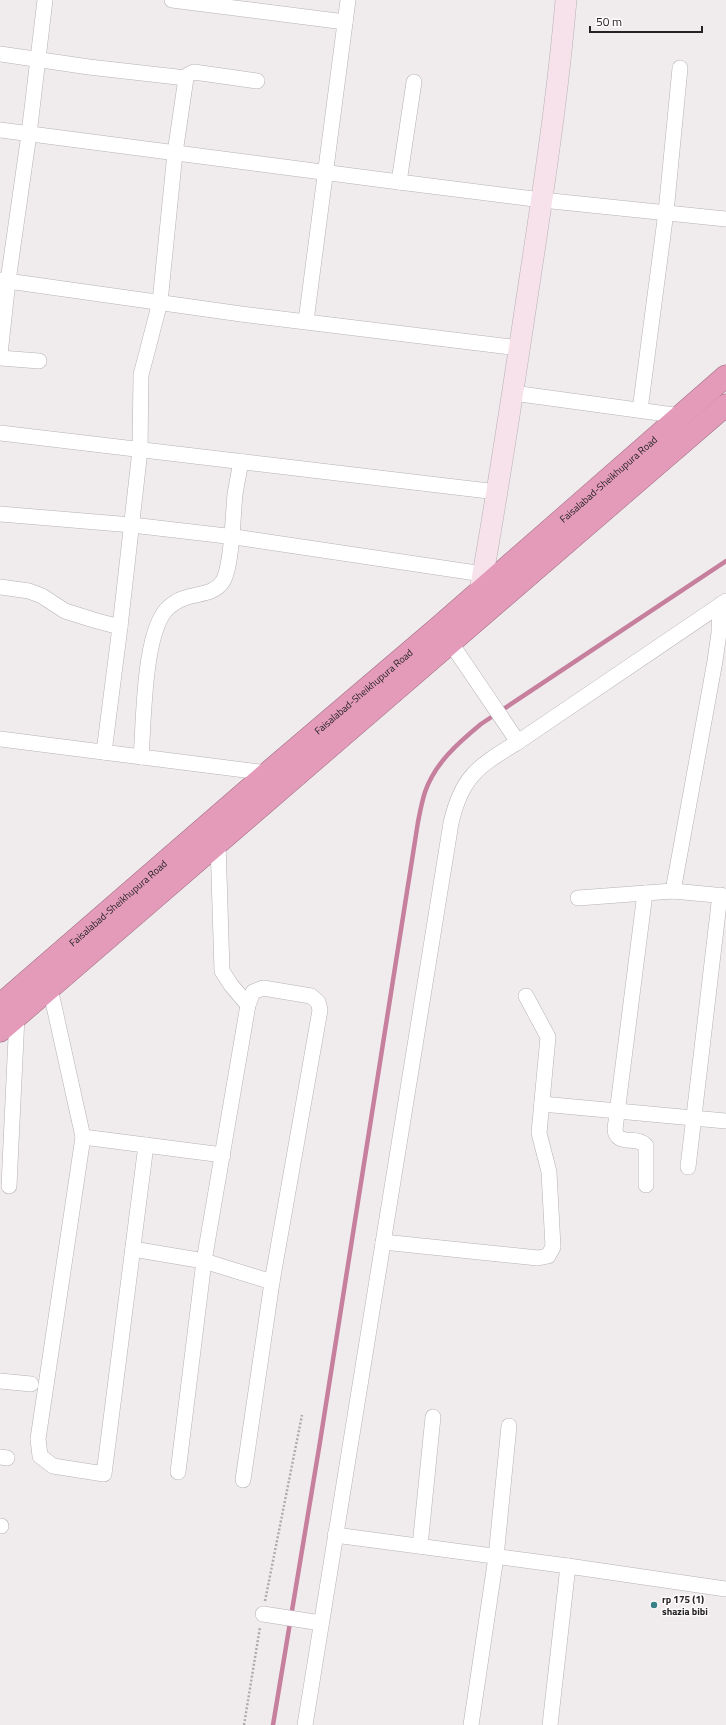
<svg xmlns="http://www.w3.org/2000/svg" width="726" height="1725" viewBox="0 0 726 1725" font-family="'Titillium Web',sans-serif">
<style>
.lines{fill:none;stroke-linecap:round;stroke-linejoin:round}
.stream{stroke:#c67f9d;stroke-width:4.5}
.street-casing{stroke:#b6b2b3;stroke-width:16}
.secondary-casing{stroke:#b6b2b3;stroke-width:22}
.highway-casing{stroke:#a17184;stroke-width:23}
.path{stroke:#aeabac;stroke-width:2.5;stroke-dasharray:2 2;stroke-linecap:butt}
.street{stroke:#fff;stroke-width:15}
.secondary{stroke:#f7e1ea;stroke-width:21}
.highway{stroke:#e49bb9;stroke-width:22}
.poi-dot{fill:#398288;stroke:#fefafb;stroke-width:1.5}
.labels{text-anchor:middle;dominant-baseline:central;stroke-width:3;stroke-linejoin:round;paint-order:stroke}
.street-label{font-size:10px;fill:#242323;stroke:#fefafb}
.poi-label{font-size:10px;font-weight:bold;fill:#242323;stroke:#fefafb;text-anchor:start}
</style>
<rect width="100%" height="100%" fill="#f0ecee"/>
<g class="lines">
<path class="stream" d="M273 1725 320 1442 418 822C420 812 422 801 425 792 435 763 458 743 481 724L726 561"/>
<defs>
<g id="street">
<polyline points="172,0 345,22"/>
<polyline points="0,54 89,67 186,78"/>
<polyline points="0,130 399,182 542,200 726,219"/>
<polyline points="399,182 414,82"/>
<polyline points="0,280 241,314 519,348"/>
<polyline points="306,321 348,0"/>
<polyline points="0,354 8,281 29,134 45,0"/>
<polyline points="0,358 39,361"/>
<polyline points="513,393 681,416"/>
<polyline points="640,410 666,212 680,68"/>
<polyline points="0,433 497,492"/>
<polyline points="0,514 132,525 235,537 483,574"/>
<polyline points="0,587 29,591 42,596 65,611 97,621 120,627"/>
<polyline points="446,636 518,742"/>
<polyline points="0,739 268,773"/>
<polyline points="104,752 120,627 140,450 141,375 160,302 175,153 186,78 188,75 194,72 257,81"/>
<path d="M141 757C144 723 143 629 169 607 174 603 179 599 185 598 198 593 214 595 223 581 232 566 233 514 235 494 237 483 239 472 241 461"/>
<polyline points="218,842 222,971 231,985 248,1005"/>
<polyline points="673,891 715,661 719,633 720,605"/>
<path d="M645 893 615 1129C616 1147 638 1135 646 1146V1185"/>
<polyline points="578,898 673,891 726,896"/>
<polyline points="50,988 83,1137 38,1439 40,1456 53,1466 104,1474 146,1145"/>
<polyline points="542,1104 726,1121"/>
<polyline points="83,1137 223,1155"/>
<polyline points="688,1167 720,895"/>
<polyline points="9,1186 17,1016"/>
<polyline points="383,1242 538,1258 548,1256 553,1247 549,1172 539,1133 548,1037 526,996"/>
<polyline points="133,1249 204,1261 272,1282"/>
<polyline points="0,1381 31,1384"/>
<polyline points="0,1457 7,1458"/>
<polyline points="178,1472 204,1261 248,1005 253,992 263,988 311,996 318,1002 320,1010 272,1282 243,1480"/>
<polyline points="0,1526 1,1526"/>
<polyline points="335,1535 568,1566 726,1589"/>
<polyline points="420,1546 433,1417"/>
<polyline points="263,1614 321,1623"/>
<path d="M305 1725 451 823C462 775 479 766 518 742L726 601"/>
<polyline points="471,1725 496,1557 509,1426"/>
<polyline points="550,1725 568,1566"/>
</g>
<path id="secondary" d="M480 591C499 487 514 383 530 278 544 186 558 93 566 0"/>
<g id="highway">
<path id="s1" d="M0 1005 271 770 440 626 726 376"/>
<polyline points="0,1031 726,405"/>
</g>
</defs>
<use href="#street" class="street-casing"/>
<use href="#secondary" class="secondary-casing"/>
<use href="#highway" class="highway-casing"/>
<g class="path">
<polyline points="265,1601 302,1415"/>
<polyline points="244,1725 260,1627"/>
</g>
<use href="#street" class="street"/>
<use href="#secondary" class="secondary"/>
<use href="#highway" class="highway"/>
</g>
<circle class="poi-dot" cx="654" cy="1605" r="4"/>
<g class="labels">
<g class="street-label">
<text stroke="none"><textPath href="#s1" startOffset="804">Faisalabad-Sheikhupura Road</textPath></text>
<text stroke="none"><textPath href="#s1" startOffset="480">Faisalabad-Sheikhupura Road</textPath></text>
<text stroke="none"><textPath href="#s1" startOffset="156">Faisalabad-Sheikhupura Road</textPath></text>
</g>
<g class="poi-label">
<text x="662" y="1599">rp 175 (1)<tspan x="662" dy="12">shazia bibi</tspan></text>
</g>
</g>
<path d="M590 26v6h112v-6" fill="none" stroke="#242323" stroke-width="2"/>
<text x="596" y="26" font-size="12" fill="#242323" stroke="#fefafb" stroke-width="3" paint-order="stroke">50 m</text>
</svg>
